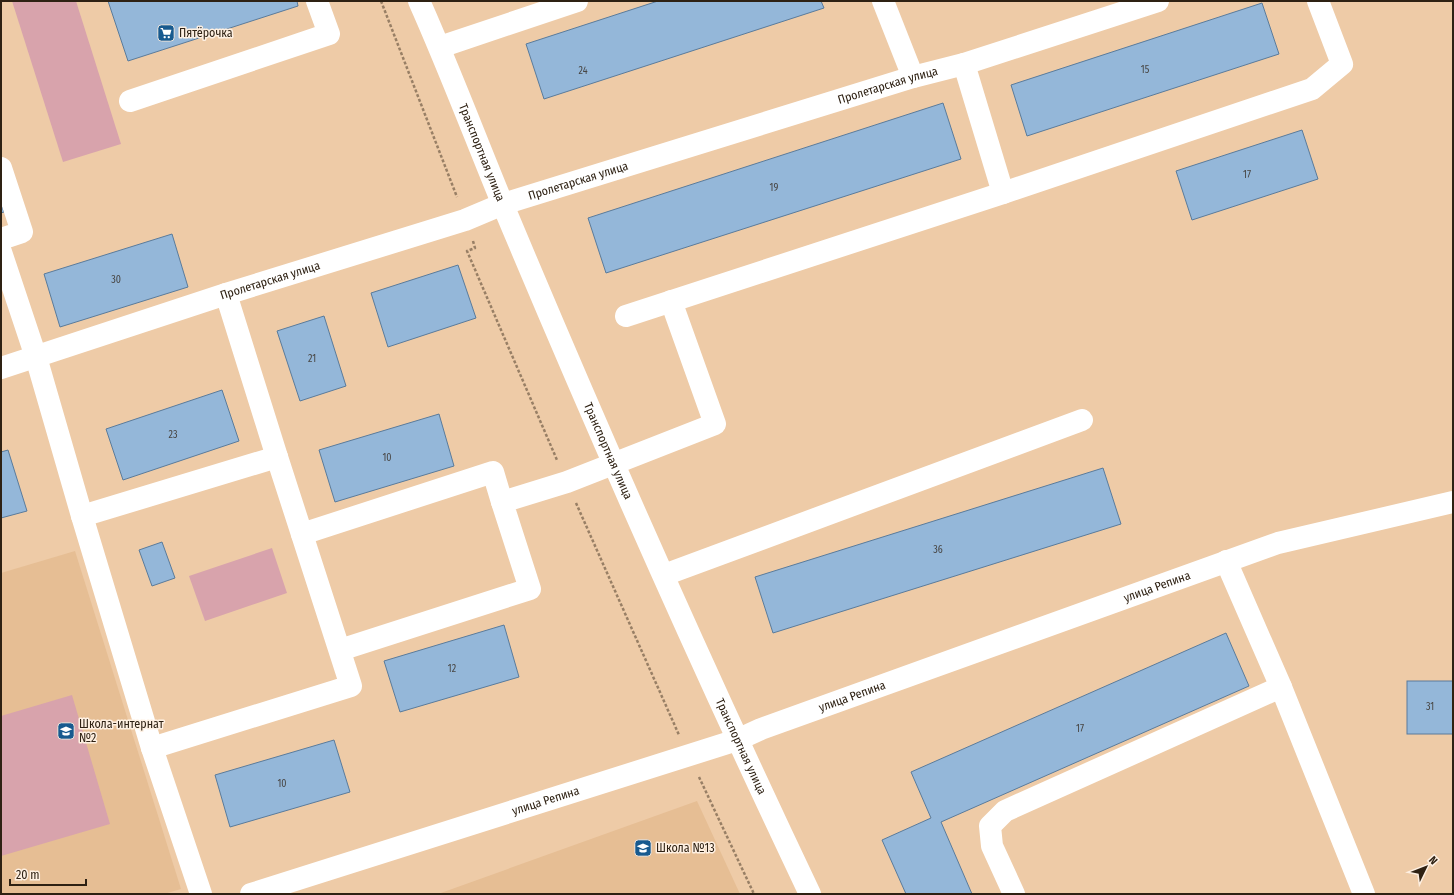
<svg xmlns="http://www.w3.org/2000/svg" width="1454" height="895" viewBox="0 0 1454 895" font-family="'Fira Sans Condensed',sans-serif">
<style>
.built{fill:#e6be94}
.green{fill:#d8a3ac}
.building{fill:#94b7d9;stroke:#5a7b9b}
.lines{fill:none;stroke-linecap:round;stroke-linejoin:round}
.path{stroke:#987f65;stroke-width:2.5;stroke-dasharray:3 2;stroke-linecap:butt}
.minor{stroke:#fff;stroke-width:22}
.labels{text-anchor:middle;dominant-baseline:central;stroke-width:3;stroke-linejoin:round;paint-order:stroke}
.number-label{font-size:10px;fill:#484644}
.poi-label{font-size:12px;fill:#2e2113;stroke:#fef0e2;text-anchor:start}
.street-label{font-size:12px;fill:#2e2113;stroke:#fef0e2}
</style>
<rect width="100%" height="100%" fill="#eecba7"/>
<g class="built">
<polygon points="75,551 181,889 164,894 1,894 1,573"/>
<polygon points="697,801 740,894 438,894"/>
</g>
<g class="green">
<polygon points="12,1 76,1 121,144 63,162"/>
<polygon points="272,548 287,593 205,621 189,576"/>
<polygon points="72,695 110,824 1,856 1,716"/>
</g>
<g class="building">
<polygon points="108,1 297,1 298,6 128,61"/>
<polygon points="658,1 821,1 824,8 544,99 526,44"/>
<polygon points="1262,3 1279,54 1027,136 1011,85"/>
<polygon points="943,103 961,159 606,273 588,218"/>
<polygon points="1302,130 1318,179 1192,220 1176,171"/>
<polygon points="1,203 4,212 1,213"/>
<polygon points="172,234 188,287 60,327 44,274"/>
<polygon points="458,265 476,318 388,347 371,293"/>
<polygon points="324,316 346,386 300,401 277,331"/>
<polygon points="222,390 239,441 123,480 106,429"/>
<polygon points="439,414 454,466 335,502 319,450"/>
<polygon points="8,450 27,511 1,518 1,452"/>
<polygon points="1103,468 1121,524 773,633 755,577"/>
<polygon points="162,542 175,578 152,586 139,550"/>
<polygon points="504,625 519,677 400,712 384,661"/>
<polygon points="1226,633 1249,686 941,822 972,894 906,894 882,840 931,818 911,772"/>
<rect x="1407" y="681" width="46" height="53"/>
<polygon points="334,740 350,792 230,827 215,775"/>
</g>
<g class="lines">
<g class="path">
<polyline points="381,1 457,197"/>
<polyline points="473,241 475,248 467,251 557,460"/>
<polyline points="576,503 679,735"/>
<polyline points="699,777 754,894"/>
</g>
<g class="minor">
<path id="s1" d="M419 1C449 68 475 137 503 205 600 437 702 667 810 894"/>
<polyline points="883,1 913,77"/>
<polyline points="440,47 577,1"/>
<polyline points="964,64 1003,193"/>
<polyline points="130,101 329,34 317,1"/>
<polyline points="1,168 22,232 1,239"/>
<polyline points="1,252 36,357 82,516 152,748"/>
<polyline points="626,316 1003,193 1312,89 1342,64 1318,1"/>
<path id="s2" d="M1 368 226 294 465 220 503 204 913 77 964 64 1158 1"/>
<polyline points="82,516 277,457"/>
<polyline points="302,534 493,472 502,502"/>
<polyline points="1226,561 1281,687 1364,894"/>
<polyline points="664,575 1082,420"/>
<polyline points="340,650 530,589 502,502 567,482 715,424 671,301"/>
<polyline points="201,894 152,748 351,686 277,457 226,294"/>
<path id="s3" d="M251 894 737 740 761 729 1278 543 1453 502"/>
<polyline points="1014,894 992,846 990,826 1005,811 1281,687"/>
</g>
</g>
<defs>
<symbol id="supermarket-square" viewBox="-11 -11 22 22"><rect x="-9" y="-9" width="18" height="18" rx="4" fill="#175a8f" stroke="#fef0e2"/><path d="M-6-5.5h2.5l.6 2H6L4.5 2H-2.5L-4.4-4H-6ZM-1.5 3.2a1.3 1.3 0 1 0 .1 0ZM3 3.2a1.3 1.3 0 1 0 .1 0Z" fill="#fff"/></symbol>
<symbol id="school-square" viewBox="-11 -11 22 22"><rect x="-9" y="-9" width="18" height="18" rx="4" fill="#175a8f" stroke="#fef0e2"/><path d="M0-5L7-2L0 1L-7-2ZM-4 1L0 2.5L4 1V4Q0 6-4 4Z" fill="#fff"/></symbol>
</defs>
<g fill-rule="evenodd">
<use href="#supermarket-square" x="156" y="23" width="20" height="20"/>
<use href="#school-square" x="56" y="721" width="20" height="20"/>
<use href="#school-square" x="633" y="838" width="20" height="20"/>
</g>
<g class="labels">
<g class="number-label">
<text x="1145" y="70">15</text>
<text x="583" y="71">24</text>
<text x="1247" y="175">17</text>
<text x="774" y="188">19</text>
<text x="116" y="280">30</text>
<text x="312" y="359">21</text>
<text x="173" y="435">23</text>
<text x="387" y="458">10</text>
<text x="938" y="550">36</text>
<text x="452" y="669">12</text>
<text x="1430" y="707">31</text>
<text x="1080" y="729">17</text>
<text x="282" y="784">10</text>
</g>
<g class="poi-label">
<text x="179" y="33">Пятёрочка</text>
<text x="79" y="724">Школа-интернат<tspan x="79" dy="14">№2</tspan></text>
<text x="656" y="848">Школа №13</text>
</g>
<g class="street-label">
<text stroke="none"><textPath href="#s2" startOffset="931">Пролетарская улица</textPath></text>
<text stroke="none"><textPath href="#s1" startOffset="164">Транспортная улица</textPath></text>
<text stroke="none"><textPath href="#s2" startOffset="607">Пролетарская улица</textPath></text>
<text stroke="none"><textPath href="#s2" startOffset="283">Пролетарская улица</textPath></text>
<text stroke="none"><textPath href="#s1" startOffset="488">Транспортная улица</textPath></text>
<text stroke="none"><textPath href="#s3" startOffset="957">улица Репина</textPath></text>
<text stroke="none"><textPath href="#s3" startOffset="633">улица Репина</textPath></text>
<text stroke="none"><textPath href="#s1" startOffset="812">Транспортная улица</textPath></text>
<text stroke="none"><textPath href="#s3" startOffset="309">улица Репина</textPath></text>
</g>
</g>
<rect width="1454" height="895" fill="none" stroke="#2e2113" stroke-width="4"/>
<g transform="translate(1426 867) rotate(47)" stroke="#fef0e2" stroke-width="3" paint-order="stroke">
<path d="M0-3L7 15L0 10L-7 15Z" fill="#2e2113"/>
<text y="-6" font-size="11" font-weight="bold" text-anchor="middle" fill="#2e2113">N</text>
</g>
<path d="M10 879v6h76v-6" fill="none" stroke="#2e2113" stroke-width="2"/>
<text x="16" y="879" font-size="12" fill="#2e2113" stroke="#fef0e2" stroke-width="3" paint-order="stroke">20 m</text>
</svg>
